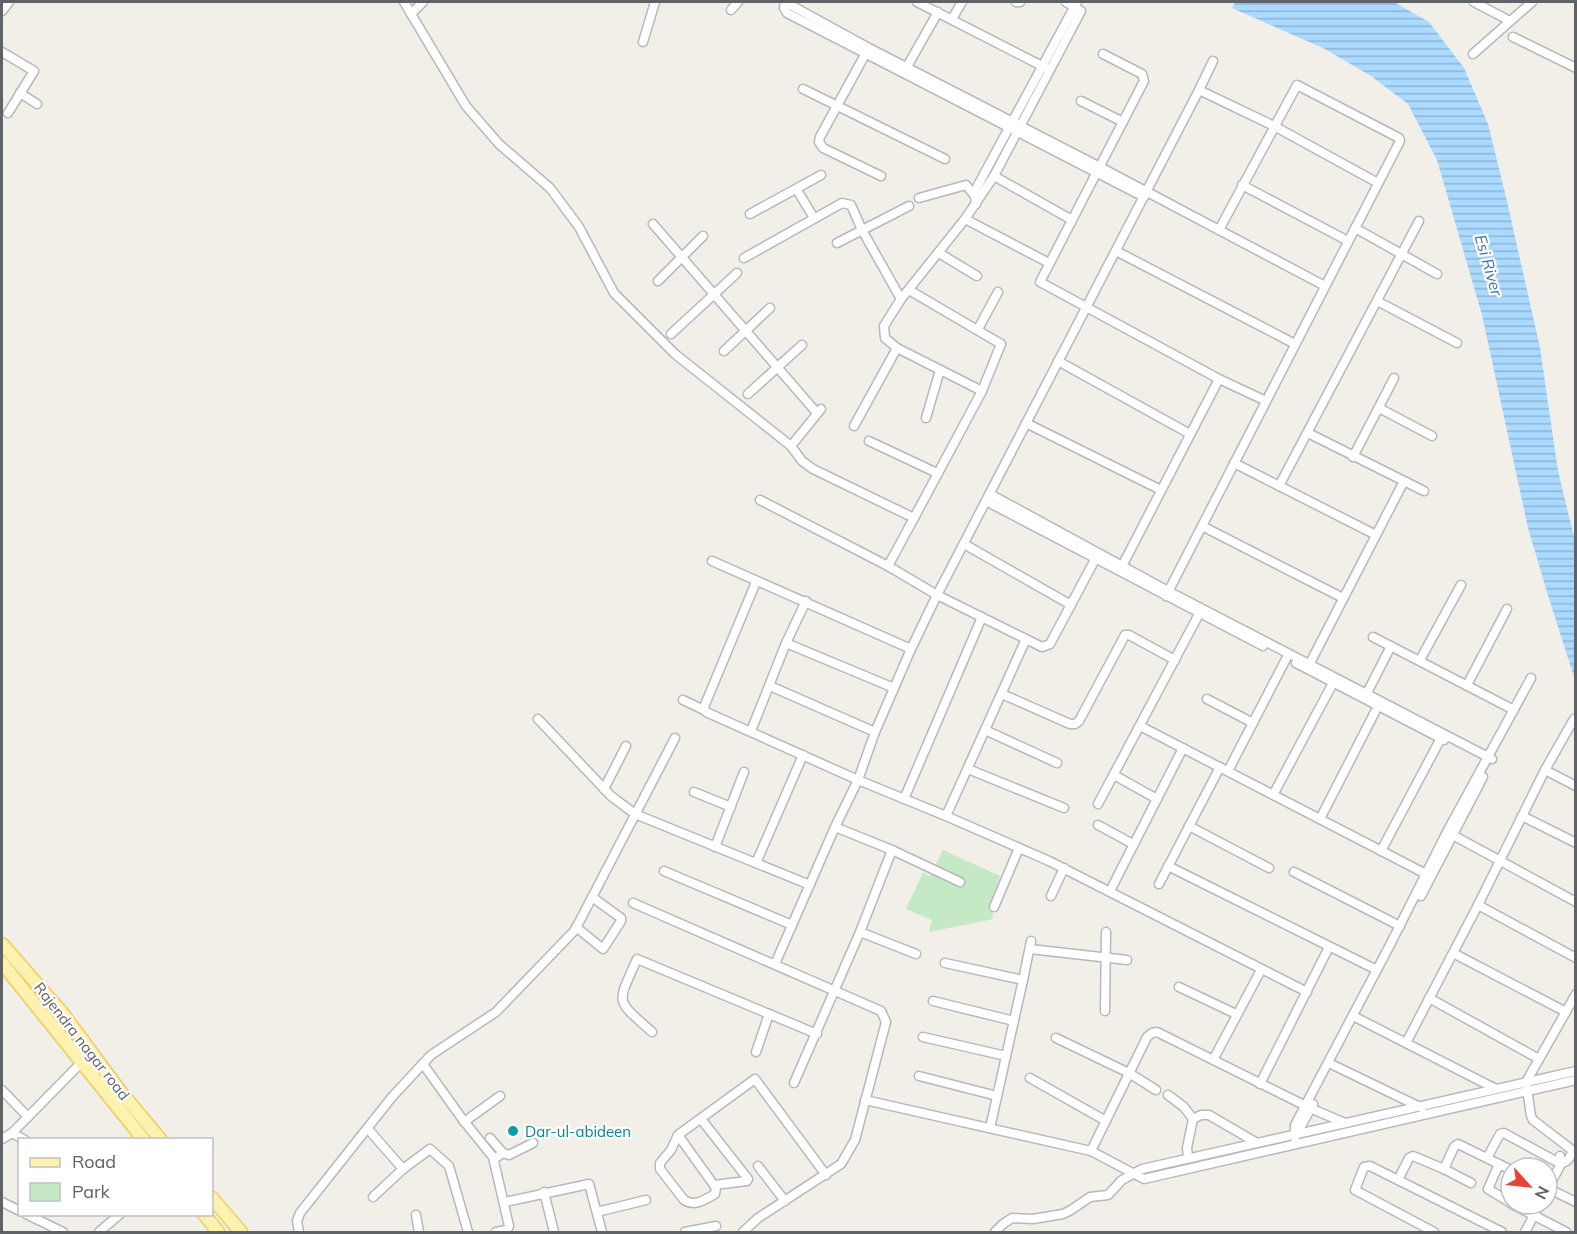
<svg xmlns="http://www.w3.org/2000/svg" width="1577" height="1234" viewBox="0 0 1577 1234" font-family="Mulish,sans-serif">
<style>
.park{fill:#c5e8c5}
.water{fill:url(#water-rules)}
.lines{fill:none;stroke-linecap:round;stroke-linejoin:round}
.minor-casing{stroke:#b5b8bc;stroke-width:11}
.primary-casing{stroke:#f2c960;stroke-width:15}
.minor{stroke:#fff;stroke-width:8}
.primary{stroke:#fff2af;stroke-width:12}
.culture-dot{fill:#0f9aa8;stroke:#fff;stroke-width:2}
.labels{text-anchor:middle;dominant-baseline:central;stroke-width:4.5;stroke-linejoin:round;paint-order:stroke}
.street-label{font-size:15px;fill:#5f6368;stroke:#fff}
.culture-label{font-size:15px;fill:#0d838f;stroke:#fff;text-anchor:start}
.water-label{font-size:16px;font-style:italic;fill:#4174aa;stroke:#fff}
</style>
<defs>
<pattern id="water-rules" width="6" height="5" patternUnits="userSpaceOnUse" patternTransform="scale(1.5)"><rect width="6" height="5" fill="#aadaff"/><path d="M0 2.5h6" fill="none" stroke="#8eb4d2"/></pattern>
</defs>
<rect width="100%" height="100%" fill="#f1efe8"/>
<polygon class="park" points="943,850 1000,876 991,903 993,919 929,932 932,920 906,909 923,873 930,876"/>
<polygon class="water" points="1235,2 1394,2 1429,22 1464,68 1488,124 1506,197 1540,348 1558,471 1575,541 1575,680 1547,592 1528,528 1482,315 1437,160 1408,104 1371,76 1325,49 1232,8"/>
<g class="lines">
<defs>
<g id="minor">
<polyline points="404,2 466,106 499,144 550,188 579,227 614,293 675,354 791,446 821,409"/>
<polyline points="785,2 869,48 1100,167 1325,286"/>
<polyline points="785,2 784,8 787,13 1144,197"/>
<polyline points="917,2 1044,67"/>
<polyline points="1016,2 1020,2"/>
<polyline points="1474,2 1510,21"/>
<polyline points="731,10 738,2"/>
<polyline points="2,11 9,2"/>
<polyline points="411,14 423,2"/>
<polyline points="952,19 962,2"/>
<polyline points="1513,37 1576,68"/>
<polyline points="643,42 655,2"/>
<polyline points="867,51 820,137 819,142 823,148 881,176"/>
<polyline points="2,52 34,71 8,113"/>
<polyline points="1103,54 1142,74 1144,81 1040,282 1219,379 1266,401"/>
<polyline points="1473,54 1532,2"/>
<polyline points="904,72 938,12"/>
<polyline points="803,89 945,159"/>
<polyline points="1199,90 1274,126 1378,183"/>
<polyline points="20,93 37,104"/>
<polyline points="1081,101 1123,122"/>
<polyline points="994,176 1072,220"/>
<polyline points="1242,185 1348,241"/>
<polyline points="797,190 814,218"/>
<polyline points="919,198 966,185 975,196"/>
<polyline points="976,204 975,196 977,187 1077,2"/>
<polyline points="750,214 821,175"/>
<polyline points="965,219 1049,263"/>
<polyline points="653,224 817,413"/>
<polyline points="1355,228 1437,274"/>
<polyline points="837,243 909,206"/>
<polyline points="1116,251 1295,344"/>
<polyline points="939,253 977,276"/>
<polyline points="744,258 842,203 851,205 862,230 901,299"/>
<polyline points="658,281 703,236"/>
<polyline points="909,290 1001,344 982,391 914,518"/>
<polyline points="1377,301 1457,343"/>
<polyline points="978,329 998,292"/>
<polyline points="671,334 737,273"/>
<polyline points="897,348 885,338 884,326 901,299 965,219 994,176 1081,11 1066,2"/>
<polyline points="724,351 770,308"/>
<polyline points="1058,361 1190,434"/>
<polyline points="748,394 802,345"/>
<polyline points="1379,408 1432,436"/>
<polyline points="926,418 940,370"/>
<polyline points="1026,423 1161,490"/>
<polyline points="854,426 897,348 982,391"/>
<polyline points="1308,433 1424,491"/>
<polyline points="869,441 937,473"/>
<polyline points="791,446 802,461 813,469 914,518 888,566"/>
<polyline points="1353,457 1394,378"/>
<polyline points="1234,463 1376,535"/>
<polyline points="1279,486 1419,221"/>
<polyline points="990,494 1168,591 1492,759"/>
<polyline points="760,500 888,566 937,595 1042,647 1050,644 1098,554"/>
<polyline points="986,501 1263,646"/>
<polyline points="1202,526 1343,598"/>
<polyline points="964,544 1071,605"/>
<polyline points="712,561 911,649"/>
<polyline points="1120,570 1219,379"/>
<polyline points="756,582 704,707 706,712 858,780 946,816 1049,861 1307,992"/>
<polyline points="1166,596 1400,141 1399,138 1297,85 1219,230"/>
<polyline points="1373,637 1514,710"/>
<polyline points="786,643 894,688"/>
<polyline points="1420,660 1461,585"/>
<polyline points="1296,663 1444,740"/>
<polyline points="1308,667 1404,481"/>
<polyline points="1467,685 1507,609"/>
<polyline points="770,686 875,732"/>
<polyline points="1367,693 1391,646"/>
<polyline points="1002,694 1070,724 1075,724 1079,721 1125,635 1129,635 1175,660"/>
<polyline points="1207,699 1253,723"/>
<polyline points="683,700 704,710"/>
<polyline points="538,719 611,796 635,814 810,885"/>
<polyline points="1140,726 1426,874"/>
<polyline points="985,730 1057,763"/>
<polyline points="751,731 786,643 806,601"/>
<polyline points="968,769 1064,808"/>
<polyline points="1545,770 1576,786"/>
<polyline points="1228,771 1286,659"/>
<polyline points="1114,775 1157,799"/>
<polyline points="604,789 626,746"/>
<polyline points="694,792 731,807"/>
<polyline points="1273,795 1333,683"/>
<polyline points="904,799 982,617"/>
<polyline points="1098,804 1199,614"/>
<polyline points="946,816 1026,639"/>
<polyline points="1522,816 1576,843"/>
<polyline points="1320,819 1378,706"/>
<polyline points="1098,825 1133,844"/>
<polyline points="1189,826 1269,868"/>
<polyline points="835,827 892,850 960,882"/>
<polyline points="1449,833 1576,902"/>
<polyline points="715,847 744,772"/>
<polyline points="892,850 860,932 916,954"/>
<polyline points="1381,851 1441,738"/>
<polyline points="756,863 803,755"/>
<polyline points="1168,866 1377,970"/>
<polyline points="664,871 792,925"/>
<polyline points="1294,872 1400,926"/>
<polyline points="1159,884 1220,767"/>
<polyline points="1110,891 1183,748"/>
<polyline points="1051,896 1064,868"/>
<polyline points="1421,896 1483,777"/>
<polyline points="633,903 881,1011 886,1022 855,1140 841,1164 758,1218 743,1232"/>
<polyline points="1478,905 1576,958"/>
<polyline points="994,907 1019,848"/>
<polyline points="576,927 603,949 621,921 621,918 592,897"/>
<polyline points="1030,949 1127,960"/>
<polyline points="1453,953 1566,1012"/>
<polyline points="945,963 1023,980 990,1128"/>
<polyline points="775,964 835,827 858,780 875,732 911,649 937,595 1199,90 1213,61"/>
<polyline points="1023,980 1031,941"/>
<polyline points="1179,987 1236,1014"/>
<polyline points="1576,994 1526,1082 1531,1116 1533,1120 1576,1153"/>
<polyline points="1429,998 1539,1059"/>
<polyline points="933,1001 1014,1021"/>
<polyline points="1105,1011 1106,932"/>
<polyline points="1357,1018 1494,1088"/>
<path d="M652 1032C614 998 617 1005 637 959L817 1034"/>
<polyline points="923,1037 1006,1056"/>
<polyline points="1056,1038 1129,1073 1156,1090"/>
<polyline points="1406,1043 1478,905 1545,770 1574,719"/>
<polyline points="756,1052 769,1014"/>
<polyline points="1213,1060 1261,970"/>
<polyline points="423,1064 463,1120 493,1157 509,1226 507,1230 496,1232"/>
<polyline points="1333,1065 1422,1108"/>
<polyline points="919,1076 997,1096"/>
<polyline points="1030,1078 1106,1121"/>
<polyline points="794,1083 860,932"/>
<polyline points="1260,1084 1329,947"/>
<polyline points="2,1090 28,1117"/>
<polyline points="1168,1095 1184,1107 1193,1119 1187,1148 1188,1157"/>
<polyline points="865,1100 1091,1151 1144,1179 1576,1080"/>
<polyline points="701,1119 748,1179 747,1181 714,1185"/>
<polyline points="1193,1119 1201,1115 1209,1115 1257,1143"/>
<polyline points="464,1122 500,1096"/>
<polyline points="368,1129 403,1169"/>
<polyline points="1296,1129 1300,1128 1313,1104"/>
<polyline points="12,1133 25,1140"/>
<path d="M678 1135 716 1188 715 1194C704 1200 695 1207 684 1200L660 1169V1163L671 1150 678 1135 755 1079 826 1175"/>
<polyline points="490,1138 503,1153"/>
<polyline points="1295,1138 1295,1125 1391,943 1447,832 1531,678"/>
<polyline points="2,1139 12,1133 82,1062"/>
<polyline points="1091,1151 1147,1037 1152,1033 1157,1032 1310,1108 1345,1123"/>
<polyline points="1487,1158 1500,1134 1504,1133 1561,1164 1568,1160 1573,1151"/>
<polyline points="494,1159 503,1153 509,1155 533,1143"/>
<polyline points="1499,1164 1488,1189 1511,1203"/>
<polyline points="758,1166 785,1201"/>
<polyline points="1444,1169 1471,1183"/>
<polyline points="1398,1180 1502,1232"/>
<polyline points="1547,1188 1576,1202"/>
<polyline points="1547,1190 1561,1164 1560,1156"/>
<polyline points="544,1192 554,1232"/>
<polyline points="373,1197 403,1169 430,1149 449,1166 468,1232"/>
<polyline points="2,1202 20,1211"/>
<polyline points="505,1202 589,1184 602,1232"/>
<polyline points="1512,1204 1566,1232"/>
<polyline points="597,1212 646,1200"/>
<polyline points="26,1214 63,1232"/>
<polyline points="416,1215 419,1232"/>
<polyline points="99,1232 120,1214"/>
<polyline points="299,1232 297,1221 300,1213 392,1097 431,1055 496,1012 575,930 675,738"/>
<polyline points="685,1232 716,1226"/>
<polyline points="995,1232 1003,1224 1012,1218 1033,1219 1063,1214 1071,1210 1090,1197 1108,1195 1122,1180 1142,1169 1576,1071"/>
<polyline points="1434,1232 1355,1190 1364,1167 1370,1166 1398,1180 1409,1158 1413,1156 1444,1169 1454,1147 1458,1144 1511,1170"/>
<polyline points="1525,1232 1540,1204"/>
</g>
<g id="primary">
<polyline points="2,944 63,1014 120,1091 161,1140"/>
<polyline points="2,963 144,1140"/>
<polyline points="212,1198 241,1232"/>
<polyline points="204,1214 218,1232"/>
</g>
</defs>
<use href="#minor" class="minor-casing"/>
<use href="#primary" class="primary-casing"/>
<use href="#minor" class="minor"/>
<use href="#primary" class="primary"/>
</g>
<circle class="culture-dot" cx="513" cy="1131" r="6"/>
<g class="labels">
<g class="street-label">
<text transform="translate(82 1041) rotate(52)">Rajendra nagar road</text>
</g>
<g class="culture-label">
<text x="525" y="1131">Dar-ul-abideen</text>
</g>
<g class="water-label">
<text transform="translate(1489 265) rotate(74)">Esi River</text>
</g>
</g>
<rect width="1577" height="1234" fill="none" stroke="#5f6368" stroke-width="6"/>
<rect x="18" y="1138" width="195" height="78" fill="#ffffff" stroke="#bfc1c3" stroke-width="1.5"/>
<rect x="30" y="1158" width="30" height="9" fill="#fff2af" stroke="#bfc1c3" stroke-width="1.5"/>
<text x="72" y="1168" font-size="18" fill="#5f6368">Road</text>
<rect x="30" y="1183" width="30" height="18" fill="#c5e8c5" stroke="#bfc1c3" stroke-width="1.5"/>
<text x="72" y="1198" font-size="18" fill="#5f6368">Park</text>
<g transform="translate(1529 1186) rotate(117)"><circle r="28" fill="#ffffff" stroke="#bfc1c3" stroke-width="1.5"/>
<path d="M0-4.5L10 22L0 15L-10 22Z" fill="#ea4335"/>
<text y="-9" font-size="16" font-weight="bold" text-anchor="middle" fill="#5f6368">N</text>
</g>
</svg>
